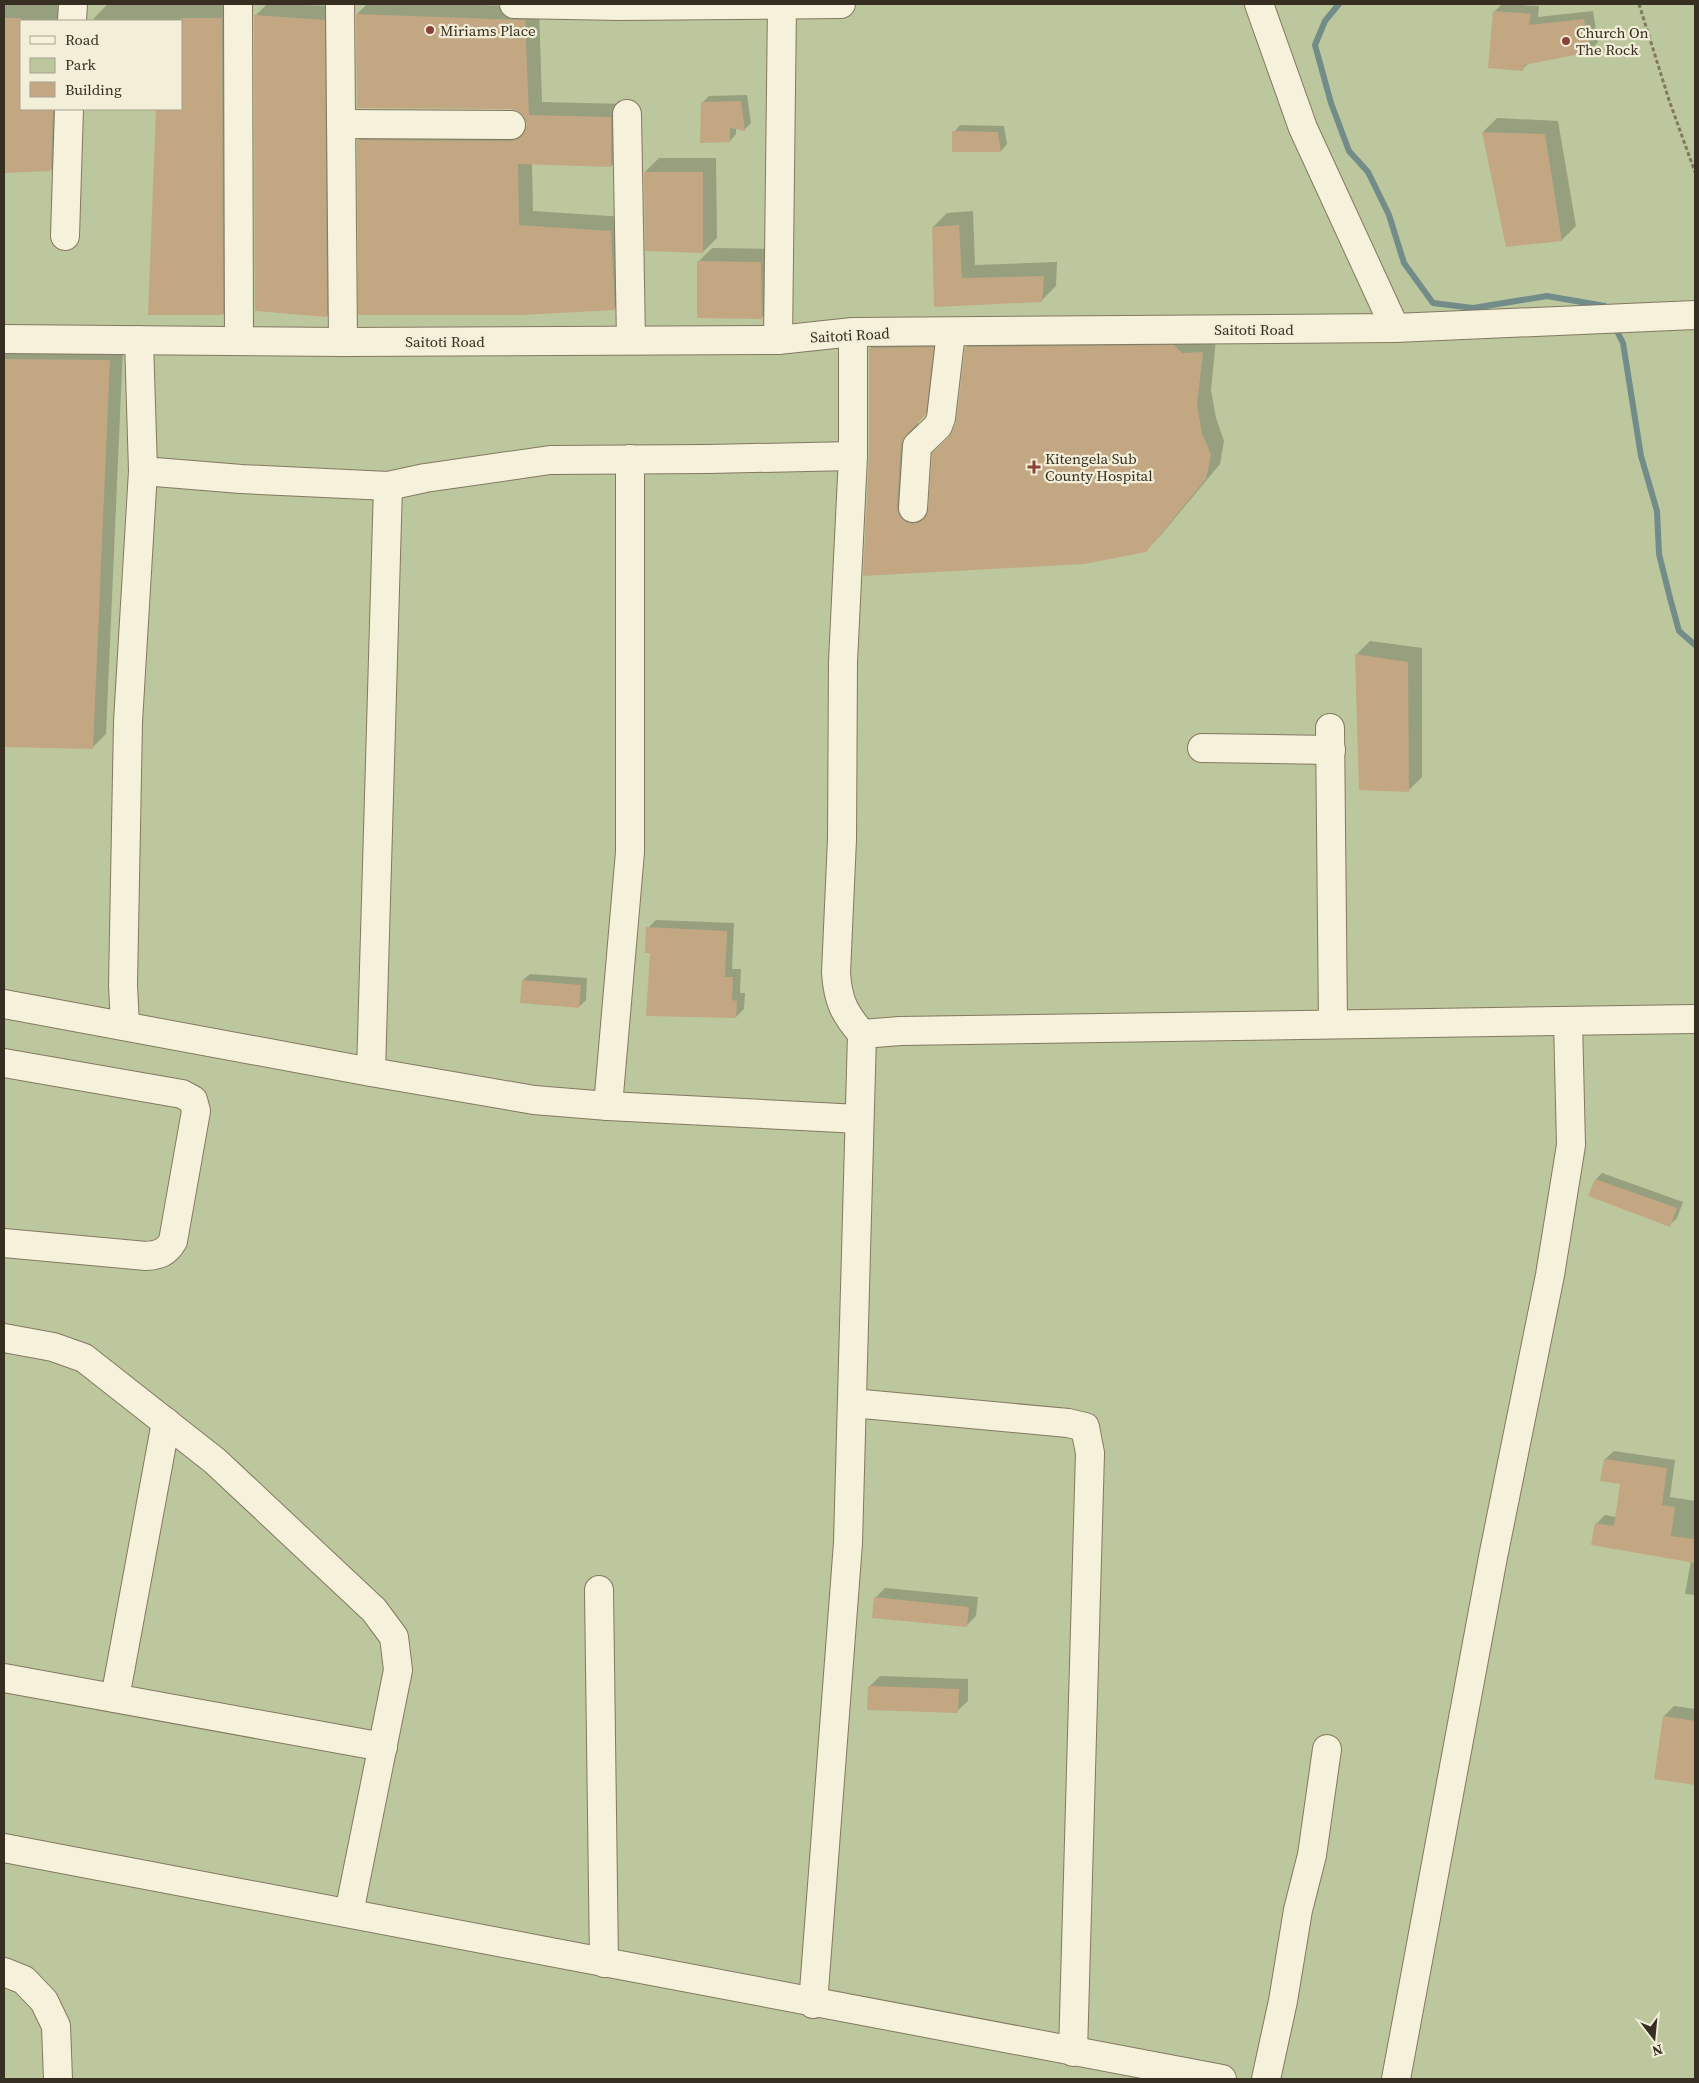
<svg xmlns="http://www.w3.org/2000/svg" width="1699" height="2083" viewBox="0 0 1699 2083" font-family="'Source Serif 4',serif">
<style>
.green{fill:#bcc79e;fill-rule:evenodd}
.shadow{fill:#0003}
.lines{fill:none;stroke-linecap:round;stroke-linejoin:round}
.stream{stroke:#718c89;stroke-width:6}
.building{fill:#c3a783}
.minor-casing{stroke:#847860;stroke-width:30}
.path{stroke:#847860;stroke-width:3;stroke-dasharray:4 2.5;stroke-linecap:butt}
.minor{stroke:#f5f1db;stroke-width:28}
.poi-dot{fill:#8c4237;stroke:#f2eed8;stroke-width:2}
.labels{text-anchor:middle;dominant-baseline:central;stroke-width:4.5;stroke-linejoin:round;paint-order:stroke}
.poi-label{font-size:15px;fill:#362e21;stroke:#f2eed8;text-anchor:start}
.street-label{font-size:15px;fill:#362e21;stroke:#f2eed8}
</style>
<rect width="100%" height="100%" fill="#e9e4c9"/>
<path class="green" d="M4 4H1695V2079H4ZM21 21H181V109H21Z"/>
<g class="shadow">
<polygon points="4,4 70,5 71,21 21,21 21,109 66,109 65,156 51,170 4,171"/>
<polygon points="108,4 236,5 237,300 223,314 149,313 157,109 181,109 181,21 94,21 94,18"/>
<polygon points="267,4 338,6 341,302 327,316 255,16"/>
<polygon points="367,4 460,4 539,7 542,102 625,104 625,152 611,166 532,163 533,211 624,217 628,295 614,309 358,140 372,126 526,127 528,125 525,116 520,111 357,14"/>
<polygon points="1502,4 1539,6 1538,17 1593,11 1598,42 1590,51 1529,63 1522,69 1494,12"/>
<polygon points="747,95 751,123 744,130 736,128 736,134 730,141 703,102 709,96"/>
<polygon points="1497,118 1558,121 1576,226 1562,240 1483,132"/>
<polygon points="960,125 1004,126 1007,144 1001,151 954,132"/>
<polygon points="659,158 716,158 717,238 703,252 645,172"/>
<polygon points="973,211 975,265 1057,262 1056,286 1042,300 936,306 933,227 947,213"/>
<polygon points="712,248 775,249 776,303 762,317 698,262"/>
<polygon points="980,333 1216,339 1211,390 1216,418 1224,441 1220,464 1160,536 1145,551 864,574 870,457 870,348 884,334 947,334 939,399 920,419 915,430 918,507 927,510 930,510 951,437 957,424 966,347"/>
<polygon points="4,345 123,347 106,734 92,748 4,746"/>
<polygon points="1370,641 1422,648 1422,777 1408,791 1356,655"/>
<polygon points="656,920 734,923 732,969 741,969 740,993 745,993 744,1009 736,1017 651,952 648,928"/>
<polygon points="530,974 587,978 586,1000 579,1007 523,980"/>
<polygon points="1602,1173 1683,1202 1677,1218 1670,1225 1596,1179"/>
<polygon points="1614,1451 1675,1460 1670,1497 1695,1501 1695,1595 1685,1594 1691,1561 1596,1524 1605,1515 1616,1517 1622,1483 1602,1480 1605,1459"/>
<polygon points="885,1588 978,1597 976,1616 966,1626 875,1598"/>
<polygon points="880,1676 968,1679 968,1701 957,1711 869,1687"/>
<polygon points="1674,1706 1695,1709 1695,1784 1656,1778 1664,1716"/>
</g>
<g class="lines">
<g class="stream">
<polyline points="1339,4 1325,21 1315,45 1331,103 1349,151 1368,172 1389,215 1404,263 1433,303 1473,308 1547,296 1605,306 1607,309"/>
<polyline points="1614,325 1623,343 1641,456 1657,511 1659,554 1670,598 1679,631 1695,645"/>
</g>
</g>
<g class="building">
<polygon points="1493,11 1531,14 1529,25 1584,19 1590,52 1524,65 1523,71 1488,68"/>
<polygon points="356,14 525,20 529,115 611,117 611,167 518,164 519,225 611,231 615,310 521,315 358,315 357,140 511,141 518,139 524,133 527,125 524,117 519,112 511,109 357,108"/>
<polygon points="254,15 325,20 327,317 255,311"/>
<polygon points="4,18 21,18 21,109 53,109 51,171 4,173"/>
<polygon points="181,18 222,18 223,315 148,315 156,109 181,109"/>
<polygon points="741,101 745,131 730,128 730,142 700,143 701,102"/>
<polygon points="952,131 998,132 1001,152 952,152"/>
<polygon points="1482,132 1545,134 1562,241 1506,247"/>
<polygon points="644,172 703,172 703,253 645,251"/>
<polygon points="959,225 962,278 1044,276 1042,302 934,307 932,227"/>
<polygon points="697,261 761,262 762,319 697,318"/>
<polygon points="1174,345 1182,353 1203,352 1197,405 1202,433 1211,455 1206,479 1146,552 1084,564 863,576 869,457 869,348 934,347 926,414 906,435 901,445 897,507 899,515 904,521 912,524 920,522 926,517 928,509 932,453 949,437 956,423 965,347"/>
<polygon points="4,359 110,360 93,749 4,747"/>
<polygon points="1355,654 1408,662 1409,792 1359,790"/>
<polygon points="646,927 727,931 725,977 733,977 732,1000 737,1001 736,1018 646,1016 650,953 645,953"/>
<polygon points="522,980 581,985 579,1008 520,1003"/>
<polygon points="1595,1179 1677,1208 1670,1227 1588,1196"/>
<polygon points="1604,1459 1667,1468 1662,1505 1675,1507 1671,1536 1695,1539 1695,1563 1591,1545 1595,1523 1614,1526 1620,1484 1600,1481"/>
<polygon points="874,1597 969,1607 967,1627 872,1618"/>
<polygon points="868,1686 959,1689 958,1713 867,1710"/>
<polygon points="1663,1716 1695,1721 1695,1785 1654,1779"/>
</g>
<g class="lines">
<defs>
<g id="minor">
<polyline points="238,4 239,340"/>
<polyline points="340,4 343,342"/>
<polyline points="514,4 620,6 841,4"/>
<polyline points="1259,4 1303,128 1395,328"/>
<polyline points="72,21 73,4"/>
<polyline points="627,114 631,340"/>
<polyline points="341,124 511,125"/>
<polyline points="65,236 69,109"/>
<path d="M853 332V456L843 662 842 839 836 973C838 1001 844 1013 862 1034"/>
<polyline points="4,339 343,342 778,340 853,332 1395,328 1695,315"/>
<polyline points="139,340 143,471 241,479 388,486 425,478 550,460 708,459 853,456"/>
<polyline points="778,340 782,5"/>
<polyline points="913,508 917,446 938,426 941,418 951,332"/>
<polyline points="1330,728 1333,1024"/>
<polyline points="1202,748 1331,750"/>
<polyline points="4,1004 371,1072 534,1100 608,1106 859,1119"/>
<polyline points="125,1025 123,985 128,722 143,471"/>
<path d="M4 1063 182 1094 193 1100 196 1111 173 1241C166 1253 159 1255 146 1256L4 1243"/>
<polyline points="371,1072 388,486"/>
<polyline points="608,1106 630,852 630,459"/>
<polyline points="4,1338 53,1347 84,1358 215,1461 374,1610 394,1637 398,1670 349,1913"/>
<polyline points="852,1403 1068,1423 1085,1427 1090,1453 1073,2052"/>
<polyline points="599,1590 604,1963"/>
<polyline points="4,1678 383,1747"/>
<polyline points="115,1698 166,1422"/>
<path d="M4 1848C410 1924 816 2004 1222 2079"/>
<polyline points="4,1972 24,1980 44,2001 56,2026 58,2079"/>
<polyline points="813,2004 848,1543 862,1034 900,1031 1695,1019"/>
<polyline points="1266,2079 1283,2001 1298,1910 1312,1855 1327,1749"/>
<polyline points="1396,2079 1493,1557 1550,1275 1571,1145 1568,1021"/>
</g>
</defs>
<use href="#minor" class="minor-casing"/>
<polyline class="path" points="1639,4 1669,100 1695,172"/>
<use href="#minor" class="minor"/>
</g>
<g class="poi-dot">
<circle cx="430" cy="30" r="5"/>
<circle cx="1566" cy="41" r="5"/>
<path d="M1031.5 459.5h5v5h5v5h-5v5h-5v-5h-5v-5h5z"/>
</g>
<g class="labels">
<g class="poi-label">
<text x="440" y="30">Miriams Place</text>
<text x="1576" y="32">Church On<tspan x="1576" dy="17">The Rock</tspan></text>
<text x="1045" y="458">Kitengela Sub<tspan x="1045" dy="17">County Hospital</tspan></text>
</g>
<g class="street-label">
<text x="1254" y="329">Saitoti Road</text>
<text transform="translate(850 335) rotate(-3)">Saitoti Road</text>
<text x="445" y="341">Saitoti Road</text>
</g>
</g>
<rect width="1699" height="2083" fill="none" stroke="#362e21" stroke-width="10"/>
<rect x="20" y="20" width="162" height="90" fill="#f2eed8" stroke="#a7a18f"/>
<rect x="30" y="36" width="25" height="8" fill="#f5f1db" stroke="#a7a18f"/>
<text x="65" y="45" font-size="15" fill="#362e21">Road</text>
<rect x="30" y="58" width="25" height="15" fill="#bcc79e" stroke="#a7a18f"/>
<text x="65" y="70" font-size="15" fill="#362e21">Park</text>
<rect x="30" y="82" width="25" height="15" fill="#c3a783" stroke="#a7a18f"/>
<text x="65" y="95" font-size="15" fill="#362e21">Building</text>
<g transform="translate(1654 2038) rotate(164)" stroke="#f2eed8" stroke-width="4" paint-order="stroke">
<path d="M0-4L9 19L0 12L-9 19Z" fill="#362e21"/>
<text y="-8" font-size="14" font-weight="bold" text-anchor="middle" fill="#362e21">N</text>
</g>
</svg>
